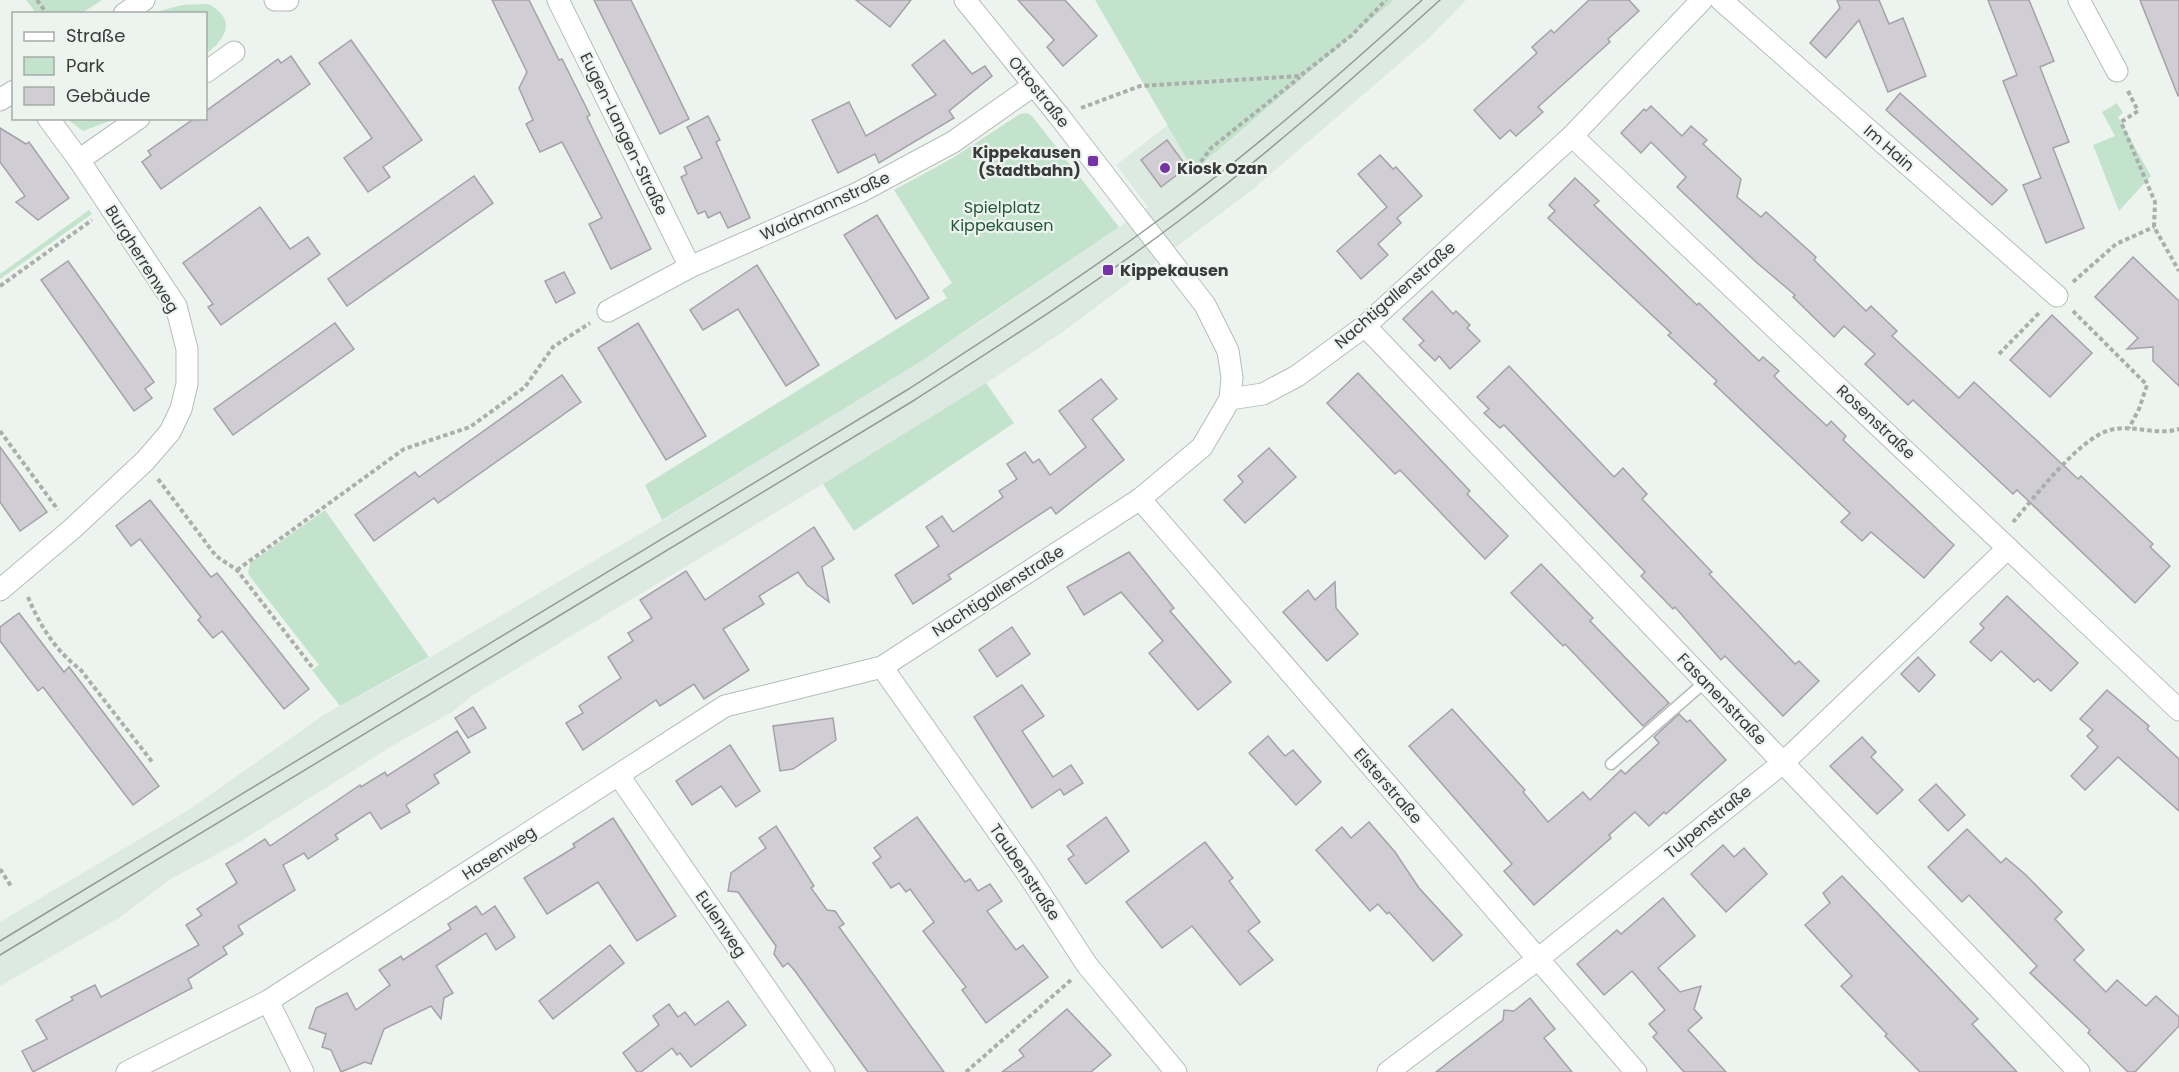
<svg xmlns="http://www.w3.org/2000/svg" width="2179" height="1072" viewBox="0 0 2179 1072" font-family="Poppins,sans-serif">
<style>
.built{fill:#ddeae1}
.green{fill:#c4e3cd}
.building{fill:#d0cdd4;stroke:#a4a1a8;stroke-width:1.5}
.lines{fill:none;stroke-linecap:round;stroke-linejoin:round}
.service-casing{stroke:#b6bdb8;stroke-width:13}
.minor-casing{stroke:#b6bdb8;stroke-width:23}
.path{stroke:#aaafac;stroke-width:4;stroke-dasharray:4.5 3;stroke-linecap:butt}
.service{stroke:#fff;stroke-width:10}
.minor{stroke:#fff;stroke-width:21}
.tram{stroke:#959a97;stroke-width:1.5}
.poi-dot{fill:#7633a8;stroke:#edf4ef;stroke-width:2}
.labels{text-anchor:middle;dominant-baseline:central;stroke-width:4.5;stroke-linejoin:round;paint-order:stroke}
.street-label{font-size:16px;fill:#3a3c3b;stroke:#edf4ef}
.poi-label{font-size:16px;font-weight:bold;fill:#3a3c3b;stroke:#edf4ef;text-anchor:start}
.park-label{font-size:16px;fill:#235738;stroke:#edf4ef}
</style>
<rect width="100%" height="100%" fill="#edf4ef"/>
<polygon class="built" points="1394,0 1466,0 1428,39 1252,190 1064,331 994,378 889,444 473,695 452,712 392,746 243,840 169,880 122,916 0,986 0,922 187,811 325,714 415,666 662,521 967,331 1148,207 1116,165 1168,125 1195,171"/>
<g class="green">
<polygon points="26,0 102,0 82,13 36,13"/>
<polygon points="1095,0 1394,0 1194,171"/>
<path d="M208 4C237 19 227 38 206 54V14L152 13 182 5Z"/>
<polygon points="2117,103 2123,113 2118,117 2151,176 2119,211 2093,145 2115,136 2102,112"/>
<polygon points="1027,113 1032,116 1119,227 918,363 662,520 645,485 947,298 942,290 952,283 894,190 951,159 1020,114"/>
<polygon points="67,119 115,119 83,131"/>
<polygon points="89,210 92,214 0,279 0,274"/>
<polygon points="986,383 1014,423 854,531 823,484"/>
<polygon points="325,510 429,657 340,706 312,670 319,665 248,574 250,563"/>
</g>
<g class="building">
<polygon points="492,0 529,0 559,60 562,59 590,115 587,117 651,249 611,269 589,224 602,218 562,142 540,152 526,124 533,120 519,88 527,72"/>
<polygon points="594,0 631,0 689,119 660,134"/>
<polygon points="856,0 911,0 890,27"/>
<polygon points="1018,0 1065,0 1097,36 1063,66 1047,47 1054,40"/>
<polygon points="1589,0 1629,0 1639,11 1608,39 1610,42 1538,107 1543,112 1516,136 1510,130 1500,139 1474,110 1537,53 1532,47 1551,30 1554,33"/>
<polygon points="1837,0 1879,0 1889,24 1903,18 1926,76 1888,92 1859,20 1826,58 1810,43 1840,8"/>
<polygon points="1988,0 2029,0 2054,61 2040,67 2069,142 2053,148 2084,228 2046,243 2023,185 2041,178 2003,81 2017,75"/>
<polygon points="2140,0 2179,0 2179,95 2178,96"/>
<polygon points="351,40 422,140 383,167 390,177 368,192 344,158 372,138 319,63"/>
<polygon points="944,40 972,74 985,66 992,76 949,111 954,118 879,163 875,154 838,173 812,120 849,102 866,136 936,95 912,65"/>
<polygon points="291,56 310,84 161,189 142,162 151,155 148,151 195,118 206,118 206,111 278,59 281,63"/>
<polygon points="1900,93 2007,190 1992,205 1886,110"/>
<polygon points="1651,106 1682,136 1691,126 1707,140 1703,144 1741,179 1737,197 1761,217 1766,212 1816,257 1814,260 1866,311 1871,306 1897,331 1892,336 1959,398 1974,382 2078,479 2081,476 2153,544 2150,547 2170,566 2135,603 2017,490 2013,494 1913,400 1908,405 1865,364 1875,354 1844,326 1834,337 1793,297 1795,295 1756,262 1677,187 1686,177 1651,142 1641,153 1621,133 1644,109 1646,111"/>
<polygon points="708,116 720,140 716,142 750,218 728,228 720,212 708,218 705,211 698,214 681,177 687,174 684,167 702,158 687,127"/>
<polygon points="0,128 26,144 29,142 69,198 38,220 16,202 25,196 0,162"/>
<polygon points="1167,140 1187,167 1161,187 1141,160"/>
<polygon points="1380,155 1393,169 1396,167 1422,196 1397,218 1401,223 1378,244 1388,255 1361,279 1337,251 1387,207 1358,174"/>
<polygon points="474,176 493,203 347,306 328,279"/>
<polygon points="1575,178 1599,201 1594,205 1697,305 1699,303 1759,361 1763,357 1779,371 1774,376 1786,388 1827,426 1831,421 1846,436 1843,440 1954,545 1924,578 1871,532 1862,541 1841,522 1850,513 1714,384 1717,381 1668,335 1671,333 1548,218 1555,211 1549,205"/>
<polygon points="260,207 290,249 308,237 320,254 221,325 208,307 213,304 183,263"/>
<polygon points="877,215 929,298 896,319 844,235"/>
<polygon points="2133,257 2179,301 2179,386 2153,361 2153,347 2127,349 2138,338 2095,297"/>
<polygon points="68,261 154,382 145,389 152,398 134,411 41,280"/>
<polygon points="757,265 819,365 786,386 738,309 703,330 690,310"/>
<polygon points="564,272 575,293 556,303 545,281"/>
<polygon points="1432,291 1453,314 1456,311 1470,325 1467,328 1480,341 1450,369 1439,356 1435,361 1419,345 1424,341 1403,319"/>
<polygon points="2052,315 2092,353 2050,397 2010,360"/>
<polygon points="335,323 354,349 233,435 214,409"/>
<polygon points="638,323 706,436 666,460 598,348"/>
<polygon points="1509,366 1614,477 1623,468 1647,494 1642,499 1712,572 1709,574 1795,664 1799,661 1819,681 1783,716 1725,656 1721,660 1675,607 1673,609 1641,576 1645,572 1504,425 1500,428 1484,413 1489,409 1477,397"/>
<polygon points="1358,373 1470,491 1467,494 1508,536 1485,559 1400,470 1395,474 1327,403"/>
<polygon points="562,375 581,402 438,503 434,498 374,541 355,515 415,472 419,477"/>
<polygon points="1101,379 1117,399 1092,419 1124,460 1056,514 1051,507 948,575 951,579 913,604 895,575 939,546 926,527 942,516 953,532 1003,497 999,491 1017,479 1007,464 1025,452 1033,463 1039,459 1050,475 1086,447 1059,411"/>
<polygon points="0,447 47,512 20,531 0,502"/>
<polygon points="1269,448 1296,477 1245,523 1224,500 1243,482 1238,476"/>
<polygon points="150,500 211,577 217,573 309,689 284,709 222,631 213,638 198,620 201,617 140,539 131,546 116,526"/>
<polygon points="814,527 834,559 822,567 829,602 807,585 798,572 759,596 764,604 723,629 749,670 704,699 694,684 660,706 656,700 583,750 566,723 583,713 579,706 621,678 608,657 633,641 628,633 652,618 640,600 686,571 705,600"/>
<polygon points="1129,552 1174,608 1170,611 1231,682 1198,710 1149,653 1163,641 1121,592 1084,615 1067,587"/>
<polygon points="1541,564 1593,618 1590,621 1669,703 1643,726 1565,644 1563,646 1511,593"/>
<polygon points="1335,582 1336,608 1358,634 1327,661 1283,612 1308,590 1315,600"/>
<polygon points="2007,596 2078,663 2051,691 2038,679 2034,682 2001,651 1991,661 1970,642 1984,628 1980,624"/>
<polygon points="19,613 64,672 69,667 159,786 133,805 43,687 38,691 0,641 0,627"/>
<polygon points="1012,627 1030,654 997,677 979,650"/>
<polygon points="1918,657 1935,675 1919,692 1901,674"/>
<polygon points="1022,685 1044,716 1022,731 1053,777 1071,765 1083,783 1064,795 1060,789 1032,808 974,717"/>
<polygon points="2107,690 2149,726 2147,729 2179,759 2179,811 2118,757 2085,790 2071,776 2098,747 2087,736 2093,730 2080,719"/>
<polygon points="473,707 486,728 468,738 455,718"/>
<polygon points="1452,709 1525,790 1523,792 1548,822 1583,792 1590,800 1621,770 1625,774 1659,743 1654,737 1679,714 1687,722 1690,720 1726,760 1666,814 1664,812 1649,826 1635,812 1609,835 1611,838 1534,905 1504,871 1512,864 1409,746"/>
<polygon points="833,718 836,740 793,769 780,771 773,726"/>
<polygon points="457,731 470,752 434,775 439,783 406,805 410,812 381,829 370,812 335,835 338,839 308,859 304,853 283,865 295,890 238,926 243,934 223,947 227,954 188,979 192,988 33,1072 22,1051 47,1039 36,1020 73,1000 71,997 95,985 101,997 199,945 186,925 202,915 197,909 237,883 226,864 265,839 270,846 360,785 361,787 385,772 387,776"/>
<polygon points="1268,736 1285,756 1293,750 1321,782 1296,805 1249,753"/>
<polygon points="1862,737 1876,752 1871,757 1903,790 1877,814 1830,766"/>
<polygon points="730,745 760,791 736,807 721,786 692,805 676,781"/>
<polygon points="1936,784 1965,815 1948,831 1919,800"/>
<polygon points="917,817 965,882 970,879 978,891 990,884 1002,901 987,911 1016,950 1023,945 1048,977 986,1023 962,990 966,987 923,931 934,922 910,889 906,892 899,883 891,888 873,863 881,857 874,848"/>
<polygon points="1106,817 1129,851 1086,884 1068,859 1074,855 1067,846"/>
<polygon points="613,818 676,916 637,941 598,882 547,914 524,878 575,847 573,844"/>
<polygon points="1369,822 1395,852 1419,888 1462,935 1433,961 1389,912 1387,914 1378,904 1370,911 1316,850 1342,827 1351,838"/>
<polygon points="776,826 814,886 811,888 827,910 835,911 844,924 839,927 944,1072 868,1072 795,971 788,963 783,967 774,954 776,946 738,892 728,891 731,873 766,848 759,838"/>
<polygon points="1967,829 2001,863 2006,858 2026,875 2062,912 2055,919 2084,950 2074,960 2106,992 2117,980 2146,1006 2156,996 2179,1017 2179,1026 2135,1072 2128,1072 2088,1033 2090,1030 2030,973 2037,966 1969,895 1962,902 1928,867"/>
<polygon points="1205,842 1233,878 1229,881 1260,922 1248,931 1273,960 1240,985 1192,926 1162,948 1126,902"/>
<polygon points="1723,845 1734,857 1744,848 1767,874 1726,912 1691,874"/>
<polygon points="1842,876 1978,1019 1972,1024 2017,1072 1920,1072 1885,1036 1887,1034 1841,986 1852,976 1805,925 1830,903 1823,893"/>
<polygon points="1663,898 1695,936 1658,968 1680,992 1701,986 1694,1009 1702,1018 1688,1030 1726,1072 1684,1072 1653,1037 1657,1033 1649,1024 1665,1010 1632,971 1604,995 1577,964 1617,930 1621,934"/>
<polygon points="476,906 482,915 495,906 515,937 496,950 486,933 436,966 453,993 444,998 441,1019 431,1006 384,1029 371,1064 365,1062 341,1072 331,1050 322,1047 326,1034 309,1028 316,1008 347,993 356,1010 390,985 379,970 401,956 403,960 451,929 448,924"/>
<polygon points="610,945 624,963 553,1019 539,1001"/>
<polygon points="1530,998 1555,1029 1544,1038 1572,1072 1436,1072 1503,1020 1504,1010 1514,1011"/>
<polygon points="728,1001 746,1025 691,1067 680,1053 677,1055 672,1048 641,1072 637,1072 623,1053 659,1025 653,1016 669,1004 678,1017 685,1012 695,1025"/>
<polygon points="1067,1009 1111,1055 1091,1072 1002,1072 1024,1056 1019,1050"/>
</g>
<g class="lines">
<defs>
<polyline id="service" points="1611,764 1705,682"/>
<g id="minor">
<polyline points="275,0 288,0"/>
<polyline points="558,0 690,267"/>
<polyline points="1721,0 2057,296"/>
<polyline points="2079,0 2117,71"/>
<polyline points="124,14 144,0"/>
<polyline points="206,72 234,52"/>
<polyline points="0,100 14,91"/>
<polyline points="1572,136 2179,710"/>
<polyline points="79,160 139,118"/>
<polyline points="608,311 690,267 860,192 953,142 1034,85"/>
<polyline points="1365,326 2079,1072"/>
<polyline points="1230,399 1263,394 1297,376 1365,326 1572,136 1702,0"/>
<polyline points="1140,499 1636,1072"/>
<polyline points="0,590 72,529 145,461 170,432 181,409 187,384 187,349 176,306 79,160 48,118"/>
<polyline points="882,667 1029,876 1087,965 1176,1072"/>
<polyline points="619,776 824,1072"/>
<polyline points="268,1001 303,1072"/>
<polyline points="127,1072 268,1001 725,706 882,667 1140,499 1202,447 1230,399 1232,377 1228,351 1205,305 1059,116 965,0"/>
<polyline points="1388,1072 1538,959 1784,762 2008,548"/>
</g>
</defs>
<use href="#service" class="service-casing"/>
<use href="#minor" class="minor-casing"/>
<g class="path">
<polyline points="37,0 47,14"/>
<polyline points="2128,91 2138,111 2121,122 2155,202 2154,227 2179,271"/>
<polyline points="1081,108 1140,86 1300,76 1352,35 1386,0"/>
<polyline points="1192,174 1211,148 1300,77"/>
<polyline points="2073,282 2116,244 2154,227"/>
<polyline points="0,286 92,220"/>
<polyline points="2073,311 2147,385 2139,409 2129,428"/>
<polyline points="1999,354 2041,311"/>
<polyline points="0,431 58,510"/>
<polyline points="158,479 216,556 237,570 312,667"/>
<path d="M2013 522C2036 496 2078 439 2110 430 2133 424 2156 436 2179 429"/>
<polyline points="237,570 404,449 470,427 525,387 553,347 590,323"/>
<path d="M28 597C39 624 56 652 80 669L153 763"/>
<polyline points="0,869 11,886"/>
<polyline points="966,1072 1071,980"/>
</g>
<use href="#service" class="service"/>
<use href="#minor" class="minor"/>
<g class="tram">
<path d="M0 941 907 390C987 338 1068 286 1145 230 1242 160 1334 80 1422 0"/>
<path d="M0 955 913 401C1003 343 1094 285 1180 220 1270 152 1356 76 1440 0"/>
</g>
</g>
<g class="poi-dot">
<rect x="1087" y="155" width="12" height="12" rx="3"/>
<circle cx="1165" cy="168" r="6"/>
<rect x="1102" y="264" width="12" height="12" rx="3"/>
</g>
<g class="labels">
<g class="street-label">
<text transform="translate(1039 92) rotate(51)">Ottostraße</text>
<text transform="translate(624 134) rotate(64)">Eugen-Langen-Straße</text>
<text transform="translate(1889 148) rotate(41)">Im Hain</text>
<text transform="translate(825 206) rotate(-25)">Waidmannstraße</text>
<text transform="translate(142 259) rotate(58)">Burgherrenweg</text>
<text transform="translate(1395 295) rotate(-41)">Nachtigallenstraße</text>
<text transform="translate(1876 422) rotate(43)">Rosenstraße</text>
<text transform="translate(998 591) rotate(-33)">Nachtigallenstraße</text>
<text transform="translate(1722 699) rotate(46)">Fasanenstraße</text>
<text transform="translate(1388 786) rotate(49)">Elsterstraße</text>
<text transform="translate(1708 822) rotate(-39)">Tulpenstraße</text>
<text transform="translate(499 853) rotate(-33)">Hasenweg</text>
<text transform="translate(1025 872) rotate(56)">Taubenstraße</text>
<text transform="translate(721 924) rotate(56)">Eulenweg</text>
</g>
<g class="poi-label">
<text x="1081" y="152" text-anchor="end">Kippekausen<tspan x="1081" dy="18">(Stadtbahn)</tspan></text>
<text x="1177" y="168">Kiosk Ozan</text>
<text x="1120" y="270">Kippekausen</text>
</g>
<g class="park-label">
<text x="1002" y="207">Spielplatz<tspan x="1002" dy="18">Kippekausen</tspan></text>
</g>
</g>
<rect x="12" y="12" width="195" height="108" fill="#edf4ef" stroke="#a5aaa7" stroke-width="1.5"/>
<rect x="24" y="32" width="30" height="9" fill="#ffffff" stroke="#a5aaa7" stroke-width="1.5"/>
<text x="66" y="42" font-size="18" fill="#3a3c3b">Straße</text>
<rect x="24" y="57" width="30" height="18" fill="#c4e3cd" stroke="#a5aaa7" stroke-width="1.5"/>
<text x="66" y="72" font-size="18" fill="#3a3c3b">Park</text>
<rect x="24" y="87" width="30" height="18" fill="#d0cdd4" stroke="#a5aaa7" stroke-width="1.5"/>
<text x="66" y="102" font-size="18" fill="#3a3c3b">Gebäude</text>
</svg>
